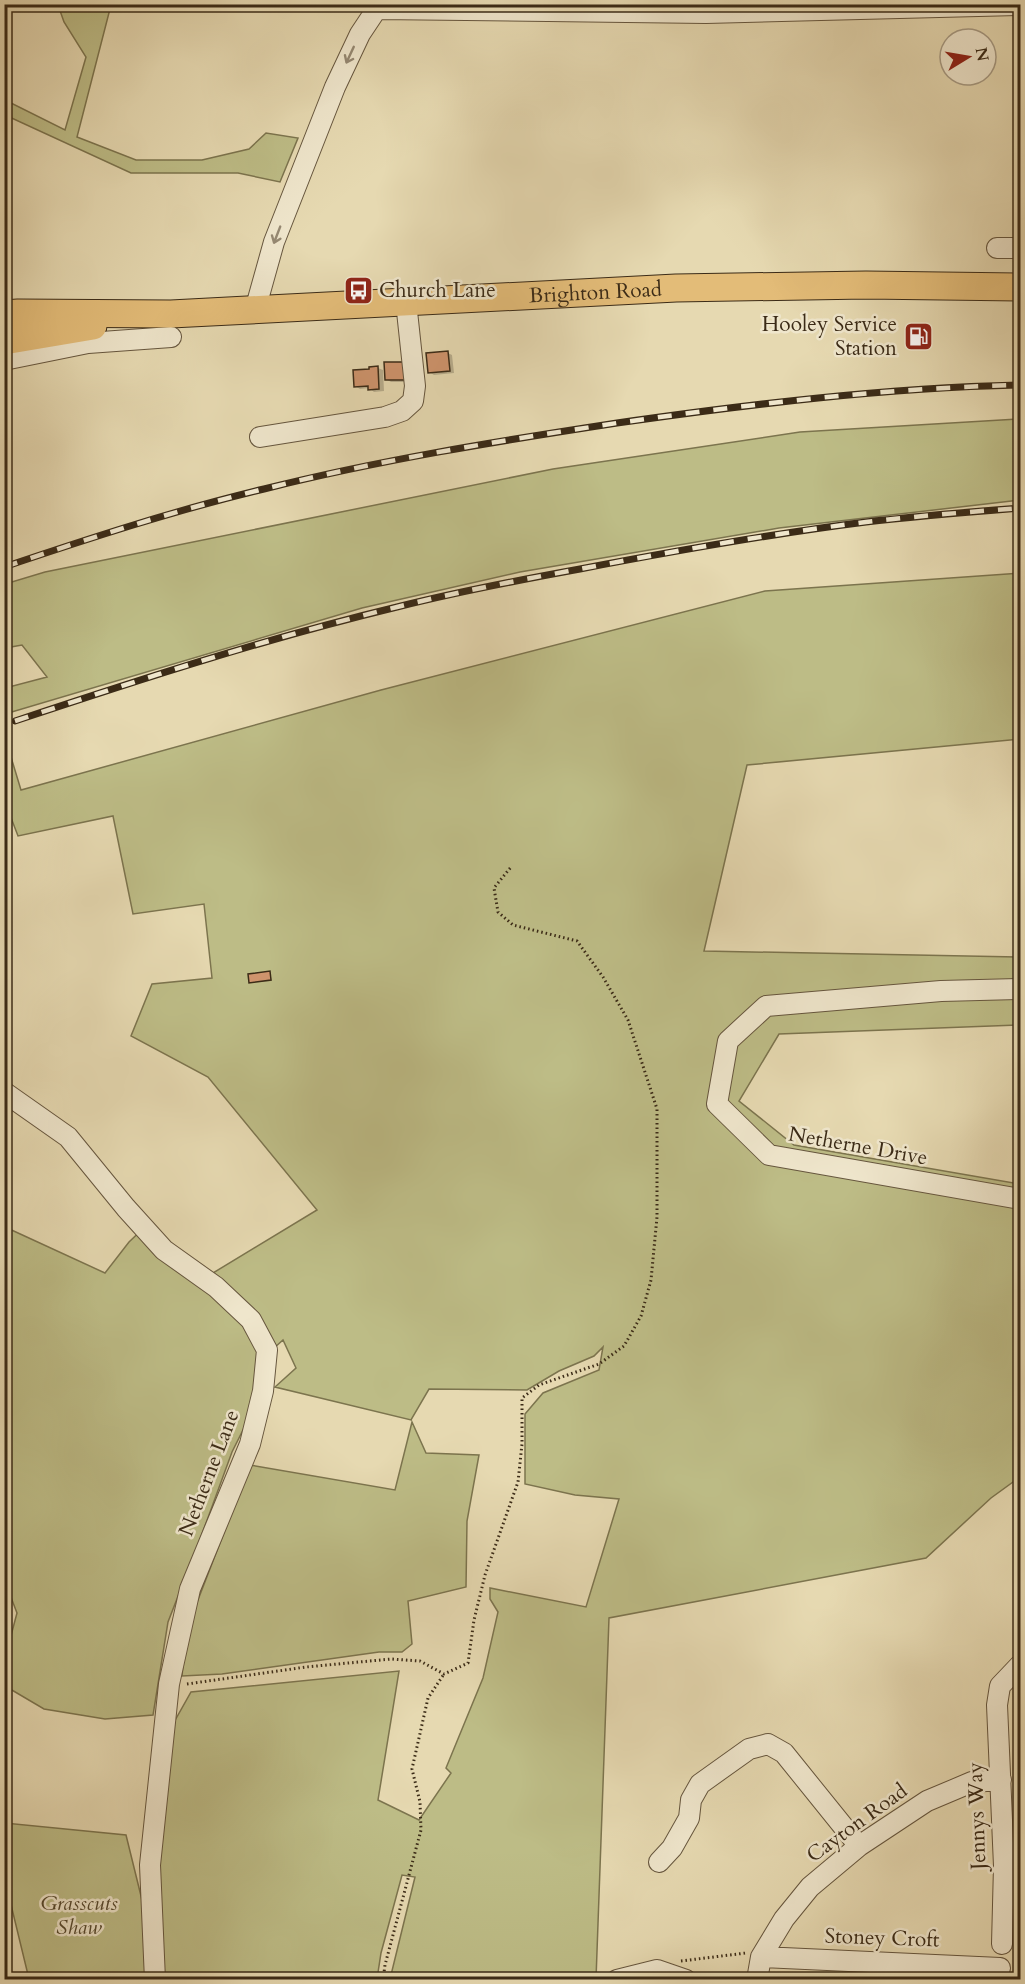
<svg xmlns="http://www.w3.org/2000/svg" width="1025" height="1984" viewBox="0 0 1025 1984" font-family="Cardo,serif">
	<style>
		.green { fill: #bdbc86; stroke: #7c744e; stroke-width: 1.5 }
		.shadow { fill: #0003 }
		.building { fill: #cf946d; stroke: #3b2b17; stroke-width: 1.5 }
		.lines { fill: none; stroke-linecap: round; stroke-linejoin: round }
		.minor-casing { stroke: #66563e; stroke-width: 22 }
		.highway-casing { stroke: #3b2b17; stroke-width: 29 }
		.path { stroke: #3b2b17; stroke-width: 3; stroke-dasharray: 1.5 3; stroke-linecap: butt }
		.minor { stroke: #efe6cc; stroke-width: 20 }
		.highway { stroke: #e3bc78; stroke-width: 27 }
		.rail-casing { stroke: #3b2b17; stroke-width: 7 }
		.rail { stroke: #efe6cc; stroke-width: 4.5; stroke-dasharray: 14; stroke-linecap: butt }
		.oneway { stroke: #958872 }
		.labels { text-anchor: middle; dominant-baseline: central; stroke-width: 5; stroke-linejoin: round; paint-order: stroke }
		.poi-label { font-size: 21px; fill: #3b2b17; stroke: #efe6cc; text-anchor: start }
		.street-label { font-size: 21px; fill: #3b2b17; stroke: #efe6cc }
		.park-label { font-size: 21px; font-style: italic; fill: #55482d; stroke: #efe6cc }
	</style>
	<rect width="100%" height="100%" fill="#e6d9b1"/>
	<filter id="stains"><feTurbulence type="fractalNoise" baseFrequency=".00333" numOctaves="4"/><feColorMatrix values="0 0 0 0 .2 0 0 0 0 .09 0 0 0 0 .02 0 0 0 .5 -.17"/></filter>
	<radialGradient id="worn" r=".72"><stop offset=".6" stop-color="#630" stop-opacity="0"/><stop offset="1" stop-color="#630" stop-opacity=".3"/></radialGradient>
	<path class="green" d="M58 5H111L77 137 136 160H202L249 149 266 133 298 138 280 182 238 173H131L5 115V100L65 130 86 57 64 22Z
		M1020 419V500L779 528 520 572 362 608 5 714V688L47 677 22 645 5 648V584L45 572 553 469 800 432Z
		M1020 573V739L747 765 704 951 1020 957V1025L779 1034 739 1101 794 1145 1020 1184V1477L991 1498 926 1558 609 1618 596 1979H390L415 1877 402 1875 381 1953 377 1979H29L5 1880V1823L126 1835 157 1961V1864L173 1724 191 1692 399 1671 378 1800 419 1820 451 1773 446 1768 483 1678 498 1612 490 1599V1588L586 1607 619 1499 575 1495 525 1484V1414L543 1393 599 1370 603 1347 594 1356 559 1371 527 1390 429 1389 411 1420 275 1387 296 1368 283 1340 264 1357 260 1396 232 1452 198 1545 168 1622 153 1715 105 1719 44 1709 5 1686V1658L17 1613 4 1579 5 1227 105 1273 129 1242 149 1223 208 1276 317 1210 208 1077 131 1036 152 984 212 978 204 904 133 914 113 816 18 836 5 802 4 734 21 790 381 690 765 591Z
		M412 1422 426 1453 479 1455 467 1521 466 1587 408 1601 412 1644 402 1652H379L222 1674 182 1676 186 1631 250 1465 395 1490Z"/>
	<path class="shadow" d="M448 353 452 355 454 373 434 375 429 372Z
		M386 363 413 382H391L386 379Z
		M378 368 383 370 384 391 374 392 369 388 360 389 355 386 371 370Z
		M270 973 272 981 251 982Z"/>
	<path class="building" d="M448 351 450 371 428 373 426 353Z
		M384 362H409V380H385Z
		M378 366 379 389 368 390V386L354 387 353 370 369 369V367Z
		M270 971 271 980 249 983 248 974Z"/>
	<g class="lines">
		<defs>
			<path id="minor" d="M378 9 706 13 1020 5
				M997 248H1020
				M255 310 274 242 335 87 360 34 380 4
				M4 360 88 343 171 337
				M260 437 385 417 402 411 413 401 415 386 406 302
				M1020 989 941 991 766 1006 728 1041 717 1104 769 1155 1020 1199
				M4 1092 68 1137 126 1208 164 1250 216 1287 251 1320 267 1350 263 1391 250 1444 190 1589 169 1684 150 1865 155 1980
				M659 1862 672 1848 689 1818 691 1800 700 1784 749 1749 768 1744 784 1753 859 1846
				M1002 1944 1004 1866 997 1705 1000 1686 1020 1665
				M761 1957 1000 1968
				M617 1980 657 1970 686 1980
				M757 1980 761 1957 784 1919 810 1887 859 1846 927 1801 972 1782 1001 1780"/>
			<g id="highway">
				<path id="s1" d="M4 314 18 313 171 314 676 288 866 285 1020 287"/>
				<path d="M4 341 93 326"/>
			</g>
		</defs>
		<use href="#minor" class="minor-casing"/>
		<use href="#highway" class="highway-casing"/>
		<path class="path" d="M187 1684 306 1667 391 1659 420 1661 444 1674 468 1663 474 1620 485 1575 518 1482 522 1444V1398L539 1385 599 1364 624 1346 641 1316 651 1280 657 1217V1109L628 1020 603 977 577 941 513 925 498 912 494 888 511 867
			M681 1961 746 1953
			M383 1980 385 1965 421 1830 420 1802 412 1769 428 1698 444 1674"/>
		<use href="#minor" class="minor"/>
		<use href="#highway" class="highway"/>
		<defs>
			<path id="rail" d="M4 567C90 538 176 510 264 489 379 460 499 441 617 423 751 404 885 388 1020 385
				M15 721C141 679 268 638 397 607 457 592 519 580 580 569 674 551 770 534 866 522 917 516 969 512 1020 508"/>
		</defs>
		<use href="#rail" class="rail-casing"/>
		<use href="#rail" class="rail"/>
	</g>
	<defs><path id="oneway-shaft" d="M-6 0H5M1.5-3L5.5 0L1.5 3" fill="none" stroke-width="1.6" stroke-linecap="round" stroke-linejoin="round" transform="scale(1.5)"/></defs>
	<g class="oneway">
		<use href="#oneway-shaft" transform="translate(350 55) rotate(115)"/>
		<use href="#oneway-shaft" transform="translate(277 235) rotate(111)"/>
	</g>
	<defs>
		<symbol id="bus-square" viewBox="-11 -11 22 22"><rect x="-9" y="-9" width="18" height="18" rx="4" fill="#8f2418" stroke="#efe6cc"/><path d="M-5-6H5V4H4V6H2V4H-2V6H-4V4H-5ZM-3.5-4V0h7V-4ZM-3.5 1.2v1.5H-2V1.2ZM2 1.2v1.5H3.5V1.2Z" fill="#fff"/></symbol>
		<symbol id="fuel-square" viewBox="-11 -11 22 22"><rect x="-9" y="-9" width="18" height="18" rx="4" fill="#8f2418" stroke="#efe6cc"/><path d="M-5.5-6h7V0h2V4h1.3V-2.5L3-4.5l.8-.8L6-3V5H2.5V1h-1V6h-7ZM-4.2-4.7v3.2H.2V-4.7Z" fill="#fff"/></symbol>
	</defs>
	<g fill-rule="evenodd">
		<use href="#bus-square" x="342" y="274" width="33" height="33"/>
		<use href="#fuel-square" x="902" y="320" width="33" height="33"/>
	</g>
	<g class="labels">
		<g class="poi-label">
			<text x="379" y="290">Church Lane</text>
			<text x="897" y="324" text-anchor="end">Hooley Service<tspan x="897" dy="24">Station</tspan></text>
		</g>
		<g class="street-label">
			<text stroke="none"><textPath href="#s1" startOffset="592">Brighton Road</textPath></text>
			<text transform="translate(858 1146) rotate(10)">Netherne Drive</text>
			<text transform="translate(209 1473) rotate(-69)">Netherne Lane</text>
			<text transform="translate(977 1816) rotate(-92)">Jennys Way</text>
			<text transform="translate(857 1823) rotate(-36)">Cayton Road</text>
			<text transform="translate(882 1938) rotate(2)">Stoney Croft</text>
		</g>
		<g class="park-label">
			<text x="79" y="1903">Grasscuts<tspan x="79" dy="24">Shaw</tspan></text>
		</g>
	</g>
	<rect width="1025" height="1984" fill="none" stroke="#e6d9b1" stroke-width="24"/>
	<rect x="6" y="6" width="1013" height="1972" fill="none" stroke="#3b2b17" stroke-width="3"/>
	<rect x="12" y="12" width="1001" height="1960" fill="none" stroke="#3b2b17" stroke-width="1.5"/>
	<g transform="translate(968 57) rotate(79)"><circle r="28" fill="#efe6cc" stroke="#a79b84" stroke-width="1.5"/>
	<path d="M0-4.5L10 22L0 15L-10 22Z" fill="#8f2418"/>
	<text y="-9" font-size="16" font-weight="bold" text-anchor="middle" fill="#3b2b17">N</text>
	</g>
	<rect width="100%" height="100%" filter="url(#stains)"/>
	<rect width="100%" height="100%" fill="url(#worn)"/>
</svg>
